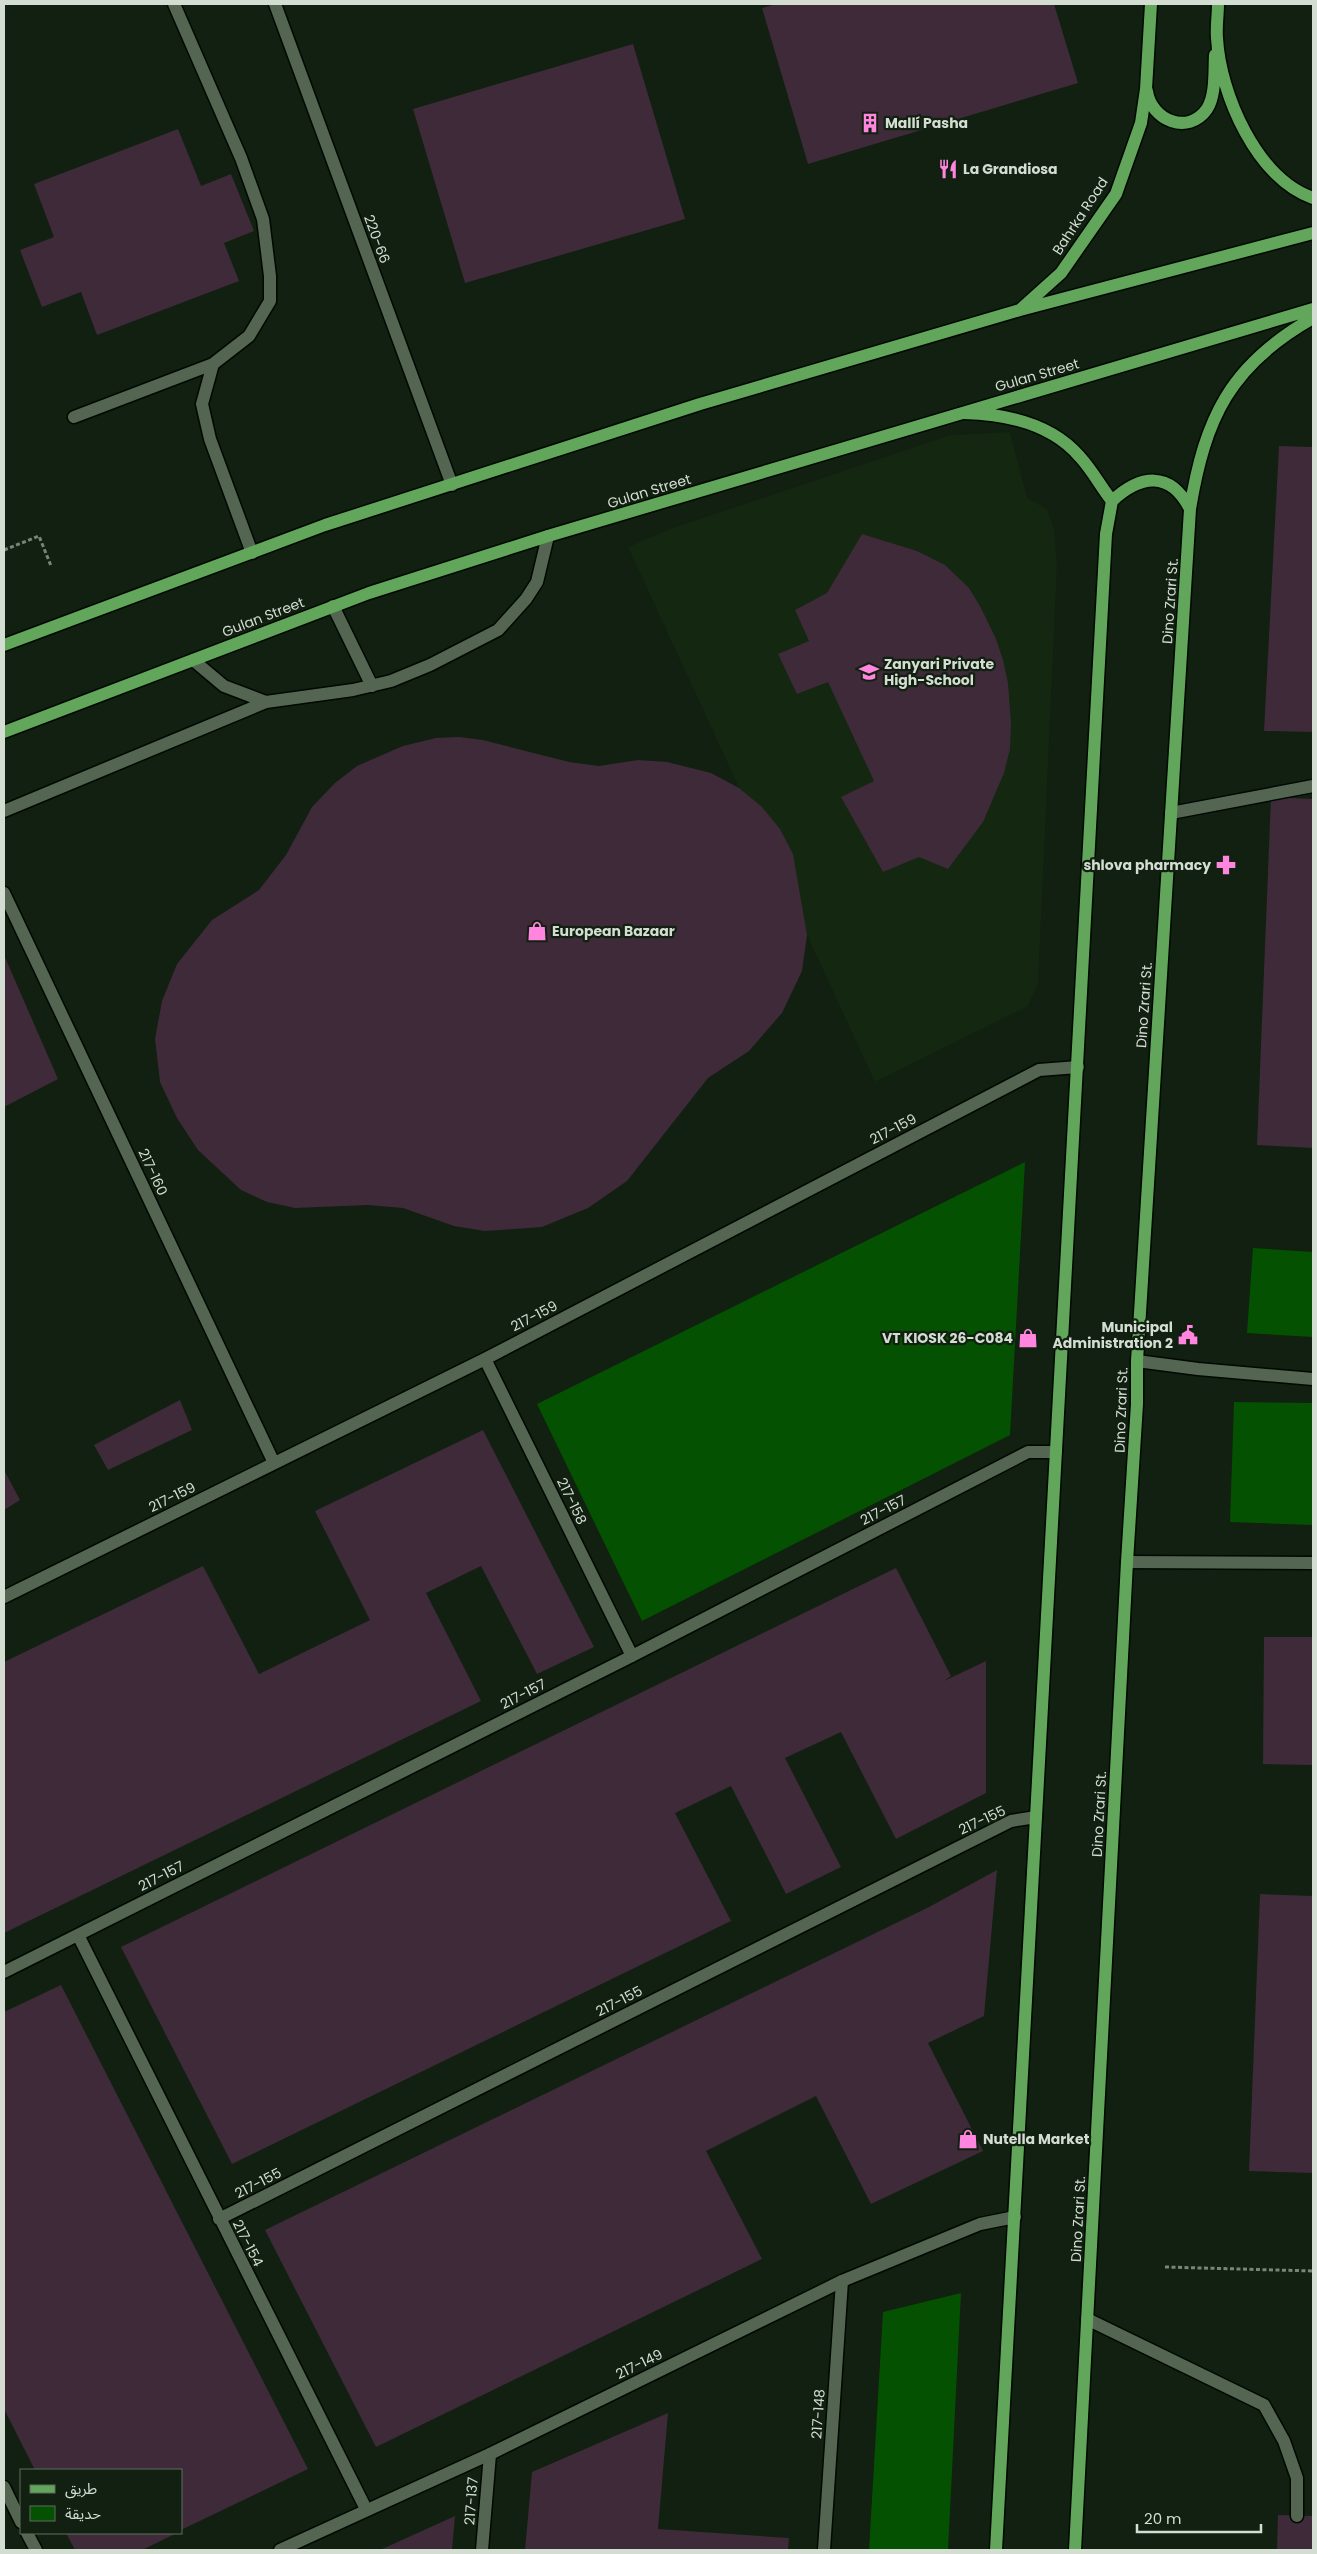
<svg xmlns="http://www.w3.org/2000/svg" width="1317" height="2554" viewBox="0 0 1317 2554" font-family="Poppins,'Noto Sans Arabic',sans-serif">
	<style>
		.built { fill: #132711 }
		.green { fill: #045101 }
		.building { fill: #3e2a38 }
		.lines { fill: none; stroke-linecap: round; stroke-linejoin: round }
		.lane-casing { stroke: #010901; stroke-width: 15 }
		.street-casing { stroke: #010901; stroke-width: 15 }
		.secondary-casing { stroke: #010901; stroke-width: 15 }
		.primary-casing { stroke: #010901; stroke-width: 15 }
		.path { stroke: #798578; stroke-width: 3; stroke-dasharray: 4 2.5; stroke-linecap: butt }
		.lane { stroke: #546551; stroke-width: 12 }
		.street { stroke: #546551; stroke-width: 12 }
		.secondary { stroke: #546551; stroke-width: 12 }
		.primary { stroke: #62a65c; stroke-width: 12 }
		.labels { text-anchor: middle; dominant-baseline: central; stroke-width: 4.5; stroke-linejoin: round; paint-order: stroke }
		.poi-label { font-size: 14px; font-weight: bold; fill: #d3ddd2; stroke: #112010; text-anchor: start }
		.street-label { font-size: 14px; fill: #d3ddd2; stroke: #112010 }
	</style>
	<rect width="100%" height="100%" fill="#112010"/>
	<path class="built" d="M1010 432 1027 498 1047 509 1054 529 1057 564 1038 984 1028 1006 875 1082 628 547 670 529 951 435Z"/>
	<path class="green" d="M1025 1162 1010 1435 642 1621 537 1404Z
		M1253 1248 1313 1252V1337L1247 1333Z
		M1234 1402 1313 1403V1525L1230 1522Z
		M961 2293 948 2550H869L883 2312Z"/>
	<path class="building" d="M777 4H1054L1078 83 808 164 762 8Z
		M633 44 685 219 465 283 413 109Z
		M178 129 201 186 231 174 254 231 224 243 239 281 97 335 81 292 42 307 20 250 54 237 34 184Z
		M1279 446 1313 447V732L1264 731Z
		M862 534 917 551 945 565 969 588 981 608 996 639 1003 660 1008 683 1011 723 1010 749 1004 773 983 822 948 869 919 857 883 872 841 797 874 781 828 682 797 694 778 654 809 641 795 610 827 593Z
		M459 737 483 740 569 762 599 766 638 760 667 762 711 773 739 788 762 807 780 829 793 854 807 935 802 971 782 1013 749 1051 708 1078 627 1181 588 1208 542 1227 485 1231 454 1226 403 1208 368 1205 295 1208 267 1202 241 1190 198 1150 177 1118 160 1082 155 1039 162 1001 177 964 212 920 259 890 286 855 312 807 335 783 357 766 403 746 436 738Z
		M1271 797 1313 799V1148L1257 1145Z
		M4 955 58 1079 4 1107Z
		M180 1400 192 1430 108 1470 94 1445Z
		M483 1430 594 1647 537 1674 481 1566 426 1593 481 1701 4 1933V1662L203 1566 259 1674 370 1620 315 1511Z
		M4 1470 20 1500 4 1510Z
		M896 1568 951 1676 944 1681 986 1661V1793L896 1839 841 1732 785 1758 841 1867 786 1894 731 1786 675 1813 731 1921 232 2164 121 1947Z
		M1264 1637H1313V1765L1263 1764Z
		M997 1870 984 2016 928 2043 983 2151 871 2204 816 2096 706 2151 762 2259 376 2447 265 2230 929 1907Z
		M1260 1894 1313 1896V2173L1249 2171Z
		M61 1985 308 2469 181 2530V2470H35L4 2409V2012Z
		M668 2413 658 2529 789 2538 788 2550H525L532 2472Z
		M1278 2515 1313 2516V2550H1277Z
		M455 2516 452 2550H380Z
		M66 2533H177L142 2550H75Z"/>
	<g class="lines">
		<defs>
			<path id="lane" d="M174 4 241 158 263 219 270 276V301L249 336 213 364 202 404 210 439 252 553
				M74 417 213 364
				M333 606 372 686
				M193 660 224 686 266 702 353 690 391 681 430 665 498 630 526 599 537 582 548 536
				M4 811 266 702
				M1171 813 1313 786
				M1137 1361 1198 1369 1313 1379
				M1127 1562 1313 1563
				M1087 2319 1264 2405 1284 2441 1297 2478V2516"/>
			<path id="street" d="M275 4 452 485
				M4 893 274 1463
				M485 1359 632 1656
				M4 1597 485 1359 1039 1070 1078 1067
				M78 1935 366 2509
				M4 1972 632 1656 1028 1452H1056
				M219 2219 1011 1821 1036 1817
				M4 2487 21 2522
				M27 2533 36 2550
				M482 2550 490 2454
				M824 2550 842 2281"/>
			<path id="secondary" d="M280 2550 490 2454 842 2281 980 2224 1015 2217"/>
			<path id="primary" d="M1218 4C1218 15 1216 27 1217 38 1220 94 1257 179 1313 198
				M1147 91C1151 120 1188 136 1207 109 1216 95 1214 71 1215 55
				M1021 309 1061 273 1116 194 1141 123 1146 89 1151 4
				M964 413C1005 414 1051 423 1080 457 1092 470 1101 487 1112 501L1106 534 996 2550
				M1112 501C1140 475 1170 470 1190 509
				M4 645 325 525 700 404 1020 310 1313 233
				M4 732 369 593 548 536 1313 309
				M1075 2550 1127 1562 1137 1404V1361L1190 509C1205 418 1230 365 1313 318"/>
		</defs>
		<use href="#lane" class="lane-casing"/>
		<use href="#street" class="street-casing"/>
		<use href="#secondary" class="secondary-casing"/>
		<use href="#primary" class="primary-casing"/>
		<path class="path" d="M4 550 39 536 51 566
			M1165 2267 1313 2271"/>
		<use href="#lane" class="lane"/>
		<use href="#street" class="street"/>
		<use href="#secondary" class="secondary"/>
		<use href="#primary" class="primary"/>
	</g>
	<defs>
		<symbol id="building-bare" viewBox="-9 -9 18 18"><path d="M-4-6H4V6H1V3H-1V6H-4ZM-2.5-4.3h1.7v1.8h-1.7ZM.8-4.3h1.7v1.8H.8ZM-2.5-1h1.7V.8h-1.7ZM.8-1h1.7V.8H.8Z" fill="#ff85df" stroke="#112010" stroke-width="2.5" paint-order="stroke"/></symbol>
		<symbol id="restaurant-bare" viewBox="-9 -9 18 18"><path d="M-5-6h1v4h1v-4h1v4h1v-4h1v5L-1.5 .5V6h-2V.5L-5-1ZM5-6V6H3V1.5H1.5Q1.5-4 5-6Z" fill="#ff85df" stroke="#112010" stroke-width="2.5" paint-order="stroke"/></symbol>
		<symbol id="school-bare" viewBox="-9 -9 18 18"><path d="M0-5L7-2L0 1L-7-2ZM-4 1L0 2.5L4 1V4Q0 6-4 4Z" fill="#ff85df" stroke="#112010" stroke-width="2.5" paint-order="stroke"/></symbol>
		<symbol id="pharmacy-bare" viewBox="-9 -9 18 18"><path d="M-2-6h4v4h4v4h-4v4h-4v-4h-4v-4h4Z" fill="#ff85df" stroke="#112010" stroke-width="2.5" paint-order="stroke"/></symbol>
		<symbol id="shop-bare" viewBox="-9 -9 18 18"><path d="M-5-2.5h2.3a2.7 3.5 0 0 1 5.4 0H5L5.5 6h-11ZM-1.5-2.5h3a1.5 2.3 0 0 0-3 0Z" fill="#ff85df" stroke="#112010" stroke-width="2.5" paint-order="stroke"/></symbol>
		<symbol id="civic-bare" viewBox="-9 -9 18 18"><path d="M-.6-6.5H3V-4.5H.6V-3L4-1V1h2V6H-6V1h2V-1L-.6-3ZM-1.2 2.5V6h2.4V2.5Z" fill="#ff85df" stroke="#112010" stroke-width="2.5" paint-order="stroke"/></symbol>
	</defs>
	<g fill-rule="evenodd">
		<use href="#building-bare" x="856" y="109" width="28" height="28"/>
		<use href="#restaurant-bare" x="934" y="155" width="28" height="28"/>
		<use href="#school-bare" x="855" y="658" width="28" height="28"/>
		<use href="#pharmacy-bare" x="1212" y="851" width="28" height="28"/>
		<use href="#shop-bare" x="523" y="917" width="28" height="28"/>
		<use href="#civic-bare" x="1174" y="1321" width="28" height="28"/>
		<use href="#shop-bare" x="1014" y="1324" width="28" height="28"/>
		<use href="#shop-bare" x="954" y="2125" width="28" height="28"/>
	</g>
	<g class="labels">
		<g class="poi-label">
			<text x="885" y="123">Mallí Pasha</text>
			<text x="963" y="169">La Grandiosa</text>
			<text x="884" y="664">Zanyari Private<tspan x="884" dy="16">High-School</tspan></text>
			<text x="1211" y="865" text-anchor="end">shlova pharmacy</text>
			<text x="552" y="931">European Bazaar</text>
			<text x="1173" y="1327" text-anchor="end">Municipal<tspan x="1173" dy="16">Administration 2</tspan></text>
			<text x="1013" y="1338" text-anchor="end">VT KIOSK 26-C084</text>
			<text x="983" y="2139">Nutella Market</text>
		</g>
		<g class="street-label">
			<text transform="translate(1080 216) rotate(-57)">Bahrka Road</text>
			<text transform="translate(377 239) rotate(70)">220-66</text>
			<text transform="translate(1037 375) rotate(-16)">Gulan Street</text>
			<text transform="translate(649 491) rotate(-17)">Gulan Street</text>
			<text transform="translate(1170 601) rotate(-86)">Dino Zrari St.</text>
			<text transform="translate(263 617) rotate(-21)">Gulan Street</text>
			<text transform="translate(1144 1005) rotate(-86)">Dino Zrari St.</text>
			<text transform="translate(893 1129) rotate(-27)">217-159</text>
			<text transform="translate(153 1172) rotate(65)">217-160</text>
			<text transform="translate(534 1316) rotate(-27)">217-159</text>
			<text transform="translate(1121 1410) rotate(-88)">Dino Zrari St.</text>
			<text transform="translate(172 1497) rotate(-26)">217-159</text>
			<text transform="translate(572 1501) rotate(64)">217-158</text>
			<text transform="translate(883 1510) rotate(-27)">217-157</text>
			<text transform="translate(523 1694) rotate(-27)">217-157</text>
			<text transform="translate(1099 1814) rotate(-87)">Dino Zrari St.</text>
			<text transform="translate(982 1820) rotate(-25)">217-155</text>
			<text transform="translate(161 1876) rotate(-27)">217-157</text>
			<text transform="translate(619 2001) rotate(-27)">217-155</text>
			<text transform="translate(258 2183) rotate(-27)">217-155</text>
			<text transform="translate(1078 2219) rotate(-87)">Dino Zrari St.</text>
			<text transform="translate(248 2243) rotate(63)">217-154</text>
			<text transform="translate(639 2364) rotate(-26)">217-149</text>
			<text transform="translate(818 2414) rotate(-86)">217-148</text>
			<text transform="translate(471 2501) rotate(-86)">217-137</text>
		</g>
	</g>
	<rect width="1317" height="2554" fill="none" stroke="#d3ddd2" stroke-width="10"/>
	<rect x="20" y="2469" width="162" height="65" fill="#112010" stroke="#5f6c5e"/>
	<rect x="30" y="2485" width="25" height="8" fill="#62a65c" stroke="#5f6c5e"/>
	<text x="65" y="2494" font-size="15" fill="#d3ddd2">طريق</text>
	<rect x="30" y="2506" width="25" height="15" fill="#045101" stroke="#5f6c5e"/>
	<text x="65" y="2519" font-size="15" fill="#d3ddd2">حديقة</text>
	<path d="M1137 2524v8h124v-8" fill="none" stroke="#d3ddd2" stroke-width="2.5"/>
	<text x="1144" y="2524" font-size="15" fill="#d3ddd2" stroke="#112010" stroke-width="4" paint-order="stroke">20 m</text>
</svg>
